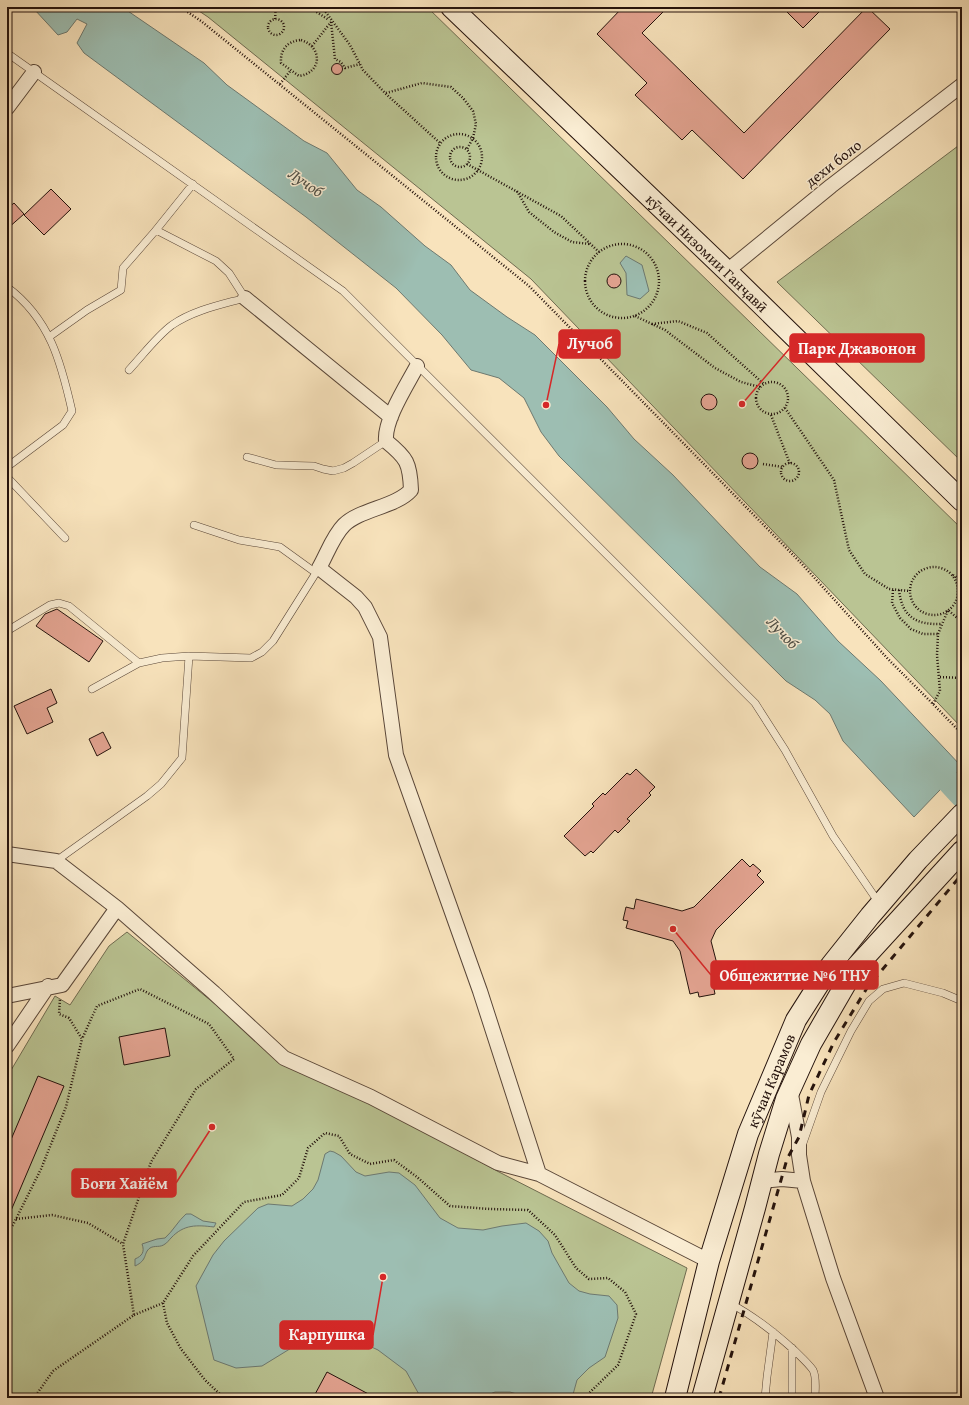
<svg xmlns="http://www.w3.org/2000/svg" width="969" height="1405" viewBox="0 0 969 1405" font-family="'Gentium Book Plus',serif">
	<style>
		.green { fill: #bac493; stroke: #6f6b50 }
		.water { fill: #9dbeb2; stroke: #6d7970 }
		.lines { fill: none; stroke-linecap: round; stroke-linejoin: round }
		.river { stroke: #9dbeb2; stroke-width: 24 }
		.building { fill: #e4a492; stroke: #24120c }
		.lane-casing { stroke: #594638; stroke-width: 8 }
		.street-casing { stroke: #594638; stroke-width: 16 }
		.secondary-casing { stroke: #24120c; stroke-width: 22 }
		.path { stroke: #24120c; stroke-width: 2.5; stroke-dasharray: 1 2; stroke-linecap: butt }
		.lane { stroke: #faedd3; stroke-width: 7 }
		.street { stroke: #faedd3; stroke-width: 14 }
		.secondary { stroke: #faedd3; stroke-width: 20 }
		.rail { stroke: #24120c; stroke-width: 3; stroke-dasharray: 7 7; stroke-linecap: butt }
		.labels { text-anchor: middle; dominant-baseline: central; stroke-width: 3; stroke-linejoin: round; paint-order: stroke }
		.street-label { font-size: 15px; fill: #24120c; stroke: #faedd3 }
		.water-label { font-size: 16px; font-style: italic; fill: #4e4e46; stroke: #faedd3 }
		.leader { fill: none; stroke: #d62828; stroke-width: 1.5 }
		.callout-dot { fill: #d62828; stroke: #faedd3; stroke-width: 1.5 }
		.callout { fill: #d62828; stroke: #d62828; stroke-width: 1.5 }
		.callout-label { font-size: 16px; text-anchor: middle; font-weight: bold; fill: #fff }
	</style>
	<rect width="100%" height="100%" fill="#f8e3bc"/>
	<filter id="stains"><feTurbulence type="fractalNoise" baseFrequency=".005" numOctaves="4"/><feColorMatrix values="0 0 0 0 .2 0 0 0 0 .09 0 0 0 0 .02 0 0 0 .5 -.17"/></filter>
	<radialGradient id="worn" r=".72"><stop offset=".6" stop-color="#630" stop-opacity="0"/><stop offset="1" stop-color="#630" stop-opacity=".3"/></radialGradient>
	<path class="green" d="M193 7H427L962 529V728L531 279 208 17Z
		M962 143V462L777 282Z
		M127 932 232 1018 276 1059 300 1073 335 1082 499 1172 687 1268 651 1398H7V1077L55 996 70 1005 109 946Z"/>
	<path class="water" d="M29 7H122L204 63 227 85 304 141 327 153 357 190 381 207 425 246 451 265 470 290 507 317 535 335 607 407 634 439 673 475 760 567 797 594 838 641 881 681 962 767 914 817 843 741 830 714 815 700 786 681 559 456 541 432 524 398 499 378 471 370 442 335 396 288 306 217 84 53 77 43 87 24 77 19 67 32 58 35 34 9Z
		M626 256 642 265 649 291 640 299 627 295 626 273 620 263Z
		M330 1151 334 1152 341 1156 356 1172 365 1176 389 1172 399 1173 415 1185 440 1218 458 1228 483 1230 502 1226 526 1223 539 1231 548 1241 552 1253 569 1283 579 1291 590 1294 609 1296 617 1305 618 1318 605 1357 589 1368 577 1380 572 1398H526L523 1396 510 1392H495L481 1398H421L406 1371 378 1350 361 1342 326 1334 306 1339 262 1366 236 1368 214 1360 196 1286 213 1255 224 1241 258 1208 268 1204 292 1206 303 1199 313 1189 318 1180 325 1154Z
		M186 1214H191L203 1221 216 1223 214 1227C197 1225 184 1224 171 1238 169 1240 167 1243 165 1244 160 1248 155 1245 150 1248 143 1253 148 1260 135 1266V1259C142 1256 145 1252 142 1244L157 1239 165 1238C173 1231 178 1221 186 1214Z"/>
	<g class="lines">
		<path class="river" d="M924 758 940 772 962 796"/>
	</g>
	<path class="building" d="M623 7H668L642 33 744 133 867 7 890 29 743 179 692 130 682 140 635 95 647 83 597 34Z
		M782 7H824L803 28Z
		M331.5 69a5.5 5.5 0 1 1 11 0a5.5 5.5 0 1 1-11 0Z
		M51 189 71 209 44 235 24 215Z
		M14 203 24 214 7 229V209Z
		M607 281a7 7 0 1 1 14 0a7 7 0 1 1-14 0Z
		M701 402a8 8 0 1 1 16 0a8 8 0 1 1-16 0Z
		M742 461a8 8 0 1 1 16 0a8 8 0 1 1-16 0Z
		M57 609 103 641 89 662 36 626 45 614Z
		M51 689 57 703 47 708 53 722 27 734 14 706Z
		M103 732 111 748 97 756 89 739Z
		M636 769 655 787 649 793 651 795 627 819 630 821 618 833 615 830 593 853 591 851 585 856 564 836 594 806 592 804 603 793 605 795 627 773 630 775Z
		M742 859 750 867 753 864 761 871 757 875 764 882 716 930 711 941 723 987 714 989 715 994 699 997 698 992 690 994 680 951 673 941 626 928 628 921 623 920 626 907 634 909 636 899 682 911 694 907Z
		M165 1028 170 1056 124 1065 119 1037Z
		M38 1076 64 1086 7 1220V1149Z
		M327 1372 376 1398H313Z"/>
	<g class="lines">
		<defs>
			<path id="lane" d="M7 53 343 291 755 703 785 750 833 836 879 903
				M7 287C50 319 61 362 72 411L63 425 7 467
				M49 337 87 310 121 290 123 268 156 230
				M129 370C142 356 157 336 172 325 194 310 220 305 245 298L229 273 216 261 156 230 193 184
				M247 457 276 465 314 466 323 469 333 471 344 468 353 463 386 441
				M7 477 65 538
				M194 525 239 540 280 547 316 573
				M7 631 50 605 59 603 69 606 139 663
				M92 689 139 663 162 658 189 656 251 658 262 652 273 641 319 568
				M56 861 147 796 161 784 182 758 189 656
				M803 1143 821 1092 851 1031 869 1001 883 989 904 983 943 993 962 1001
				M731 1304C754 1316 774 1332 794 1350 800 1356 808 1363 813 1370 817 1378 815 1390 815 1398
				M792 1397V1348
				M765 1398 767 1377 773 1332"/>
			<path id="street" d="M7 108 34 72
				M727 271 831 186 962 85
				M245 298 391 417
				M417 366C407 385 384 420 386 441 407 458 410 463 411 490 396 507 360 509 344 525 333 536 327 554 319 568L356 597 365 607 380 637 396 755 480 991 539 1174
				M7 854 56 861 117 908 214 993 284 1058 371 1097 498 1163 539 1174 709 1261
				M7 996 62 985 117 908
				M7 1046 48 986
				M790 1089 799 1137V1155L803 1181 833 1278 877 1398
				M761 1181 782 1179 803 1181"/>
			<g id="secondary">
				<path id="s1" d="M451 7 727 271 962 501"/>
				<path id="s2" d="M675 1398 709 1261 748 1134 796 1020 831 965 870 916 918 860 962 814"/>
				<path d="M702 1398 755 1208 769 1154 786 1099 811 1044 855 968 962 851"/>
			</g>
		</defs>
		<use href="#lane" class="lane-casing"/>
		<use href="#street" class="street-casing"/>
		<use href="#secondary" class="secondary-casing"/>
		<path class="path" d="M180 7 201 21 529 286 801 563 888 659 933 704 962 734
			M309 7 329 20
			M322 7 350 45 363 70 385 93 441 144
			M268 27a8 8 0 1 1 16 0a8 8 0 1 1-16 0Z
			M275 19 276 7
			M331 22 335 59 341 62 345 68 360 64
			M301 40C323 47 322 73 299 76L281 63C280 49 288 41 301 40Z
			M312 46 331 22
			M280 84 291 70
			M386 93 422 83 451 87 463 98 473 111 476 124 473 138 467 149
			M436 157a23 23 0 1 1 46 0a23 23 0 1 1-46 0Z
			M450 157a10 10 0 1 1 20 0a10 10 0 1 1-20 0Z
			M467 164 561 216 599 252
			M517 191 529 212 554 232 572 242 590 244
			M585 281a37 37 0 1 1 74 0a37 37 0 1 1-74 0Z
			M635 316 665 330 715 368 741 382 760 387
			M652 324 678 321 707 333 764 384
			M756 398a16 16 0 1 1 32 0a16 16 0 1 1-32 0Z
			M785 408 834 480 849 550 865 574 889 589 910 591
			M771 415 790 464
			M781 472a9 9 0 1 1 18 0a9 9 0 1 1-18 0Z
			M763 464 783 467
			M910 591a24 24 0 1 1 48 0a24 24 0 1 1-48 0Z
			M953 575 962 581
			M893 590 892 603 900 618 911 629 923 634H938
			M899 590C902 617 916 625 942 624
			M940 677 962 678
			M933 704 940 691 937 655 938 634 948 610 962 622
			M16 1219 52 1215 88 1223 123 1244
			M7 1233 13 1225 41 1169 66 1107 82 1039 69 1018 59 1014 60 998
			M163 1303 167 1323 181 1349 205 1380 224 1398
			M134 1315 163 1303 193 1256 244 1202 282 1195 299 1178 308 1148 325 1133 339 1136 350 1154 370 1164 394 1160 417 1177 450 1206 490 1209 528 1210 555 1235 576 1268 589 1279 608 1278 625 1292 636 1314 618 1365 584 1398
			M34 1398 53 1371 134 1315 123 1244 151 1162 196 1089 234 1059 209 1024 140 989 97 1006 82 1039"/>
		<use href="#lane" class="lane"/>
		<use href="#street" class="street"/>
		<use href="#secondary" class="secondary"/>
		<path class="rail" d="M719 1398 787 1159 799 1137 809 1095 834 1042 867 988 962 874"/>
	</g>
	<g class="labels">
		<g class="street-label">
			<text transform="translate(833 163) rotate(-38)">дехи боло</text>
			<text stroke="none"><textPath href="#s1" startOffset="355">кӯчаи Низомии Ганҷавӣ</textPath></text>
			<text stroke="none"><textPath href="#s2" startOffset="332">кӯчаи Карамов</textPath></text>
		</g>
		<g class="water-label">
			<text transform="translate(306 182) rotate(34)">Лучоб</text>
			<text transform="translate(783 632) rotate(46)">Лучоб</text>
		</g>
	</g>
	<path class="leader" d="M546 405L559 344M742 404L790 348M673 929L711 975M212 1127L176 1183M383 1277L373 1335"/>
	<g class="callout-dot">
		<circle cx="546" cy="405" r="4"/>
		<circle cx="742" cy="404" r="4"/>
		<circle cx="673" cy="929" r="4"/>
		<circle cx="212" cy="1127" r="4"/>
		<circle cx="383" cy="1277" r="4"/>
	</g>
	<g class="callout">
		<rect x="559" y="330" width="61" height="28" rx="4"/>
		<rect x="790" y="334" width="134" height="28" rx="4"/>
		<rect x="711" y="961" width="167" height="28" rx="4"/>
		<rect x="72" y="1169" width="104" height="28" rx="4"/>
		<rect x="280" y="1321" width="93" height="28" rx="4"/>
	</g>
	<g class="callout-label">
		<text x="590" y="349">Лучоб</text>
		<text x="857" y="354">Парк Джавонон</text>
		<text x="795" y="981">Общежитие №6 ТНУ</text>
		<text x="124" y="1189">Боғи Хайём</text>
		<text x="327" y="1340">Карпушка</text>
	</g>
	<rect width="969" height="1405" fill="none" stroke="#f8e3bc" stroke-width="24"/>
	<rect x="8" y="8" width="953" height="1389" fill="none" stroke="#24120c" stroke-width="2"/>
	<rect x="12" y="12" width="945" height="1381" fill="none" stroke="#24120c"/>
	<rect width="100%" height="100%" filter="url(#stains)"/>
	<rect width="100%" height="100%" fill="url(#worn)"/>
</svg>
